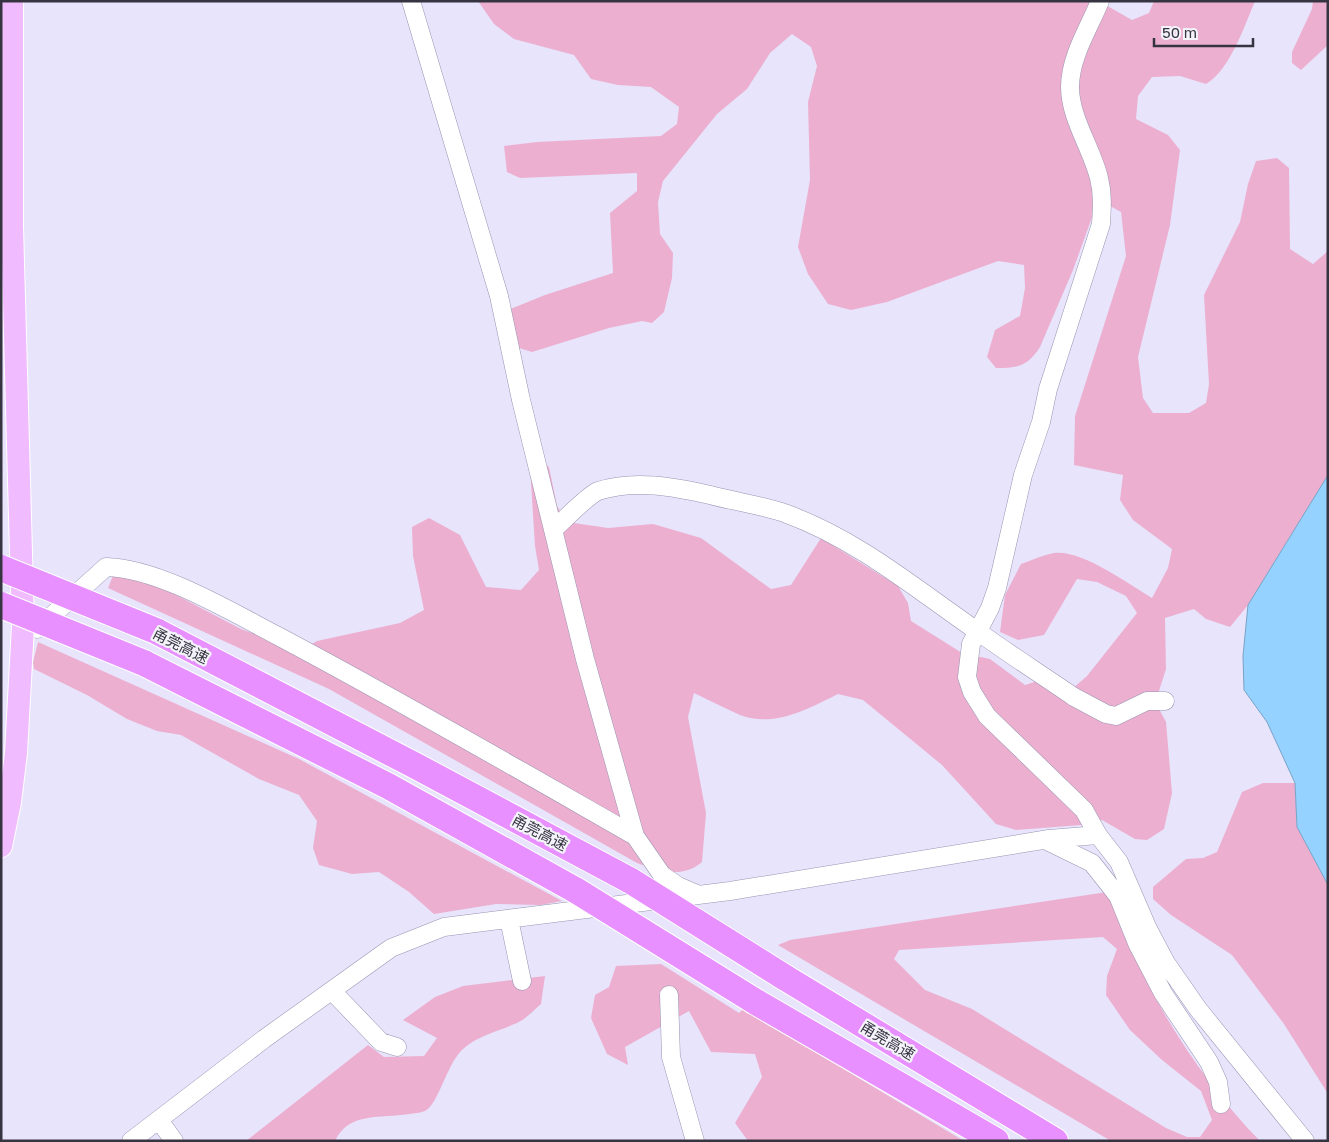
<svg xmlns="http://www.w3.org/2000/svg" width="1329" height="1142" viewBox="0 0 1329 1142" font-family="'Golos Text','Noto Sans SC',sans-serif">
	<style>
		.green { fill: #edafd0; fill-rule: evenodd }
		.water { fill: #95d2ff; stroke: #78a3c6 }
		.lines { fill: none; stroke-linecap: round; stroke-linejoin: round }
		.minor-casing { stroke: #9994b1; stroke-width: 19 }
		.major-casing { stroke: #fff; stroke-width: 24 }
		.highway-casing { stroke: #fff; stroke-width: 28 }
		.minor { stroke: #fff; stroke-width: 18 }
		.major { stroke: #f1bcff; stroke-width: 22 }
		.highway { stroke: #e890ff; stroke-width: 26 }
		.highway-bridge-casing { stroke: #fff; stroke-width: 28; stroke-linecap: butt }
		.highway-bridge { stroke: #e890ff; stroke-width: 26 }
		.labels { text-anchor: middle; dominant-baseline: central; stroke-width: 4.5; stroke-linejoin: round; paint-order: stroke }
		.street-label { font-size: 15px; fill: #363440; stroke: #f4f3fa }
	</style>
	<rect width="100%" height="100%" fill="#e7e4fc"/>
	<path class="green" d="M478 1H1104V4L1132 20 1149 13 1154 1H1255C1244 27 1230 70 1206 84L1180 76 1152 77 1138 96 1136 119 1168 135 1180 150 1170 225 1138 357 1143 398 1153 413H1189L1206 403 1209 384 1204 295 1240 222 1248 184 1256 161 1277 158 1289 168 1290 249 1313 264 1328 251V475L1248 605 1230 627 1206 619 1194 609 1165 618 1166 669 1158 694V707L1166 722 1172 793 1164 829 1147 840 1135 839 1102 820 1081 825 1016 830 996 824 942 765 863 700 838 694C808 709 774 728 740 715 724 708 709 700 694 693L688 717 706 813 702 862C682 879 660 871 637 863L329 689 108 588 114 573 161 587 241 629 300 651 317 641 400 623 424 610 413 556 412 527 429 518 460 535 486 587 521 590 539 570 535 546 529 451 549 467 557 506 567 522 608 528 653 524 701 538 771 589 791 585 821 538 898 586 908 603 911 621 962 653 990 659 1025 685 1037 681 1072 689 1087 676 1137 613 1126 596 1097 582 1077 579 1044 635 1018 640 1000 632 1005 595 1021 564C1032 560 1043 555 1054 553 1081 549 1129 584 1152 598L1168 568 1172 549 1133 520 1120 500 1123 475 1074 465 1075 416 1126 256 1121 212 1110 206 1095 209 1073 270 1040 347C1028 366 1018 368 996 368L987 357 995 330 1020 316 1025 288 1024 265 998 261 887 302 851 310 828 304 808 274 798 247 810 180 808 102 817 66 811 47 792 34 770 53 747 89 717 114 663 181 658 202 660 234 673 253 672 278 664 312 652 323 642 321 609 328 532 352 516 347 508 310 545 295 613 273 610 213 637 191V173L520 178 507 172 504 146 537 142 661 136 677 124 679 107 651 87 618 85 591 79 574 55 514 39 494 24Z
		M1313 1H1328V45L1301 70 1292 63V52L1312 9Z
		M38 642 299 759 562 901 541 905 496 904 434 914 409 892 379 872 352 874 319 865 313 848 317 821 299 795 259 779 181 735 157 731 127 719 87 695 34 669 33 662Z
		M1263 783H1295L1297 827 1328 885V1094L1284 1024 1232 955 1171 915 1153 899V887L1186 859 1203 858 1217 852 1242 792Z
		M1107 892C1121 923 1133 956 1149 986 1178 1041 1216 1096 1260 1141H1111L778 945 790 940ZM1103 937 1117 949 1107 976 1106 995 1130 1030 1162 1060 1201 1091 1212 1120 1200 1137H1187L1166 1128 972 1009 925 990 894 959 899 950Z
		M661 964 739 1013 743 1009 964 1141H748L735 1123 762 1077 755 1054 711 1052 689 1011 625 1047 628 1065 607 1054 591 1018 595 995 609 987 616 966Z
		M545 976 541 1004C534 1010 526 1019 517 1023 499 1031 476 1036 462 1050 447 1064 438 1105 425 1111 420 1113 414 1113 409 1114 381 1119 349 1111 335 1141H246L368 1045 384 1057 424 1056 437 1038 403 1020 435 997 463 986Z"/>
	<path class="water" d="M1328 475V885L1297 827 1295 783 1267 722 1244 690 1243 656 1248 605Z"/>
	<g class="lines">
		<defs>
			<path id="minor" d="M411 1 499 296 521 400 585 659 635 836 662 875 678 886 699 895
				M1100 1C1089 28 1070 57 1070 87 1070 118 1092 149 1099 178 1103 194 1102 208 1101 224L1048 389 1041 422 1023 475 997 588 990 608 971 644 967 677 972 692 987 716 1084 810 1098 835 1119 862 1148 929 1166 963 1198 1009 1305 1141
				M553 530C563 521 587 496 598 491 634 479 675 487 710 495 736 502 762 505 787 514 858 540 916 589 977 631 1009 654 1042 675 1074 697L1106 714 1116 716 1147 701H1165
				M37 629 106 567C158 568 230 611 276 635 397 699 516 768 635 836
				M1045 840 1092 863 1118 896 1137 943 1163 993 1209 1062 1218 1082 1221 1104
				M509 919 522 981
				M332 991 381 1042 397 1047
				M669 995 671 1057 695 1141
				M159 1120 174 1141
				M131 1141 264 1039 391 948 444 927 730 891 1049 839 1098 835"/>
			<path id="major" d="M1 846 10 802 16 753 23 626 12 226V1"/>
			<path id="highway" d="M156 631 414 765 631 881
				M144 663 388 786 577 891
				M784 977 1055 1141
				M756 1002 996 1141"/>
		</defs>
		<use href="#minor" class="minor-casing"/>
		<use href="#major" class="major-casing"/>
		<use href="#highway" class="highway-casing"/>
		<use href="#minor" class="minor"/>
		<use href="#major" class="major"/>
		<use href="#highway" class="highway"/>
		<defs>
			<path id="highway-bridge" d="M1 568 156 631
				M1 605 144 663
				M631 881 784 977
				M577 891 756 1002"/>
		</defs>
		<use href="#highway-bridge" class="highway-bridge-casing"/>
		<use href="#highway-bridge" class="highway-bridge"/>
	</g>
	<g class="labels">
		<g class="street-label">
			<text transform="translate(181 645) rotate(27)">甬莞高速</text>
			<text transform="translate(540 832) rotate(28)">甬莞高速</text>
			<text transform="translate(888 1040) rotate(31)">甬莞高速</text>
		</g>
	</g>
	<rect width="1329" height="1142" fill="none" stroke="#363440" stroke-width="5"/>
	<path d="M1154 38v8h99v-8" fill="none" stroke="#363440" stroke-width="2.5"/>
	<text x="1162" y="38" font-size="15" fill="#363440" stroke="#f4f3fa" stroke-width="4" paint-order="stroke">50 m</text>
</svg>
